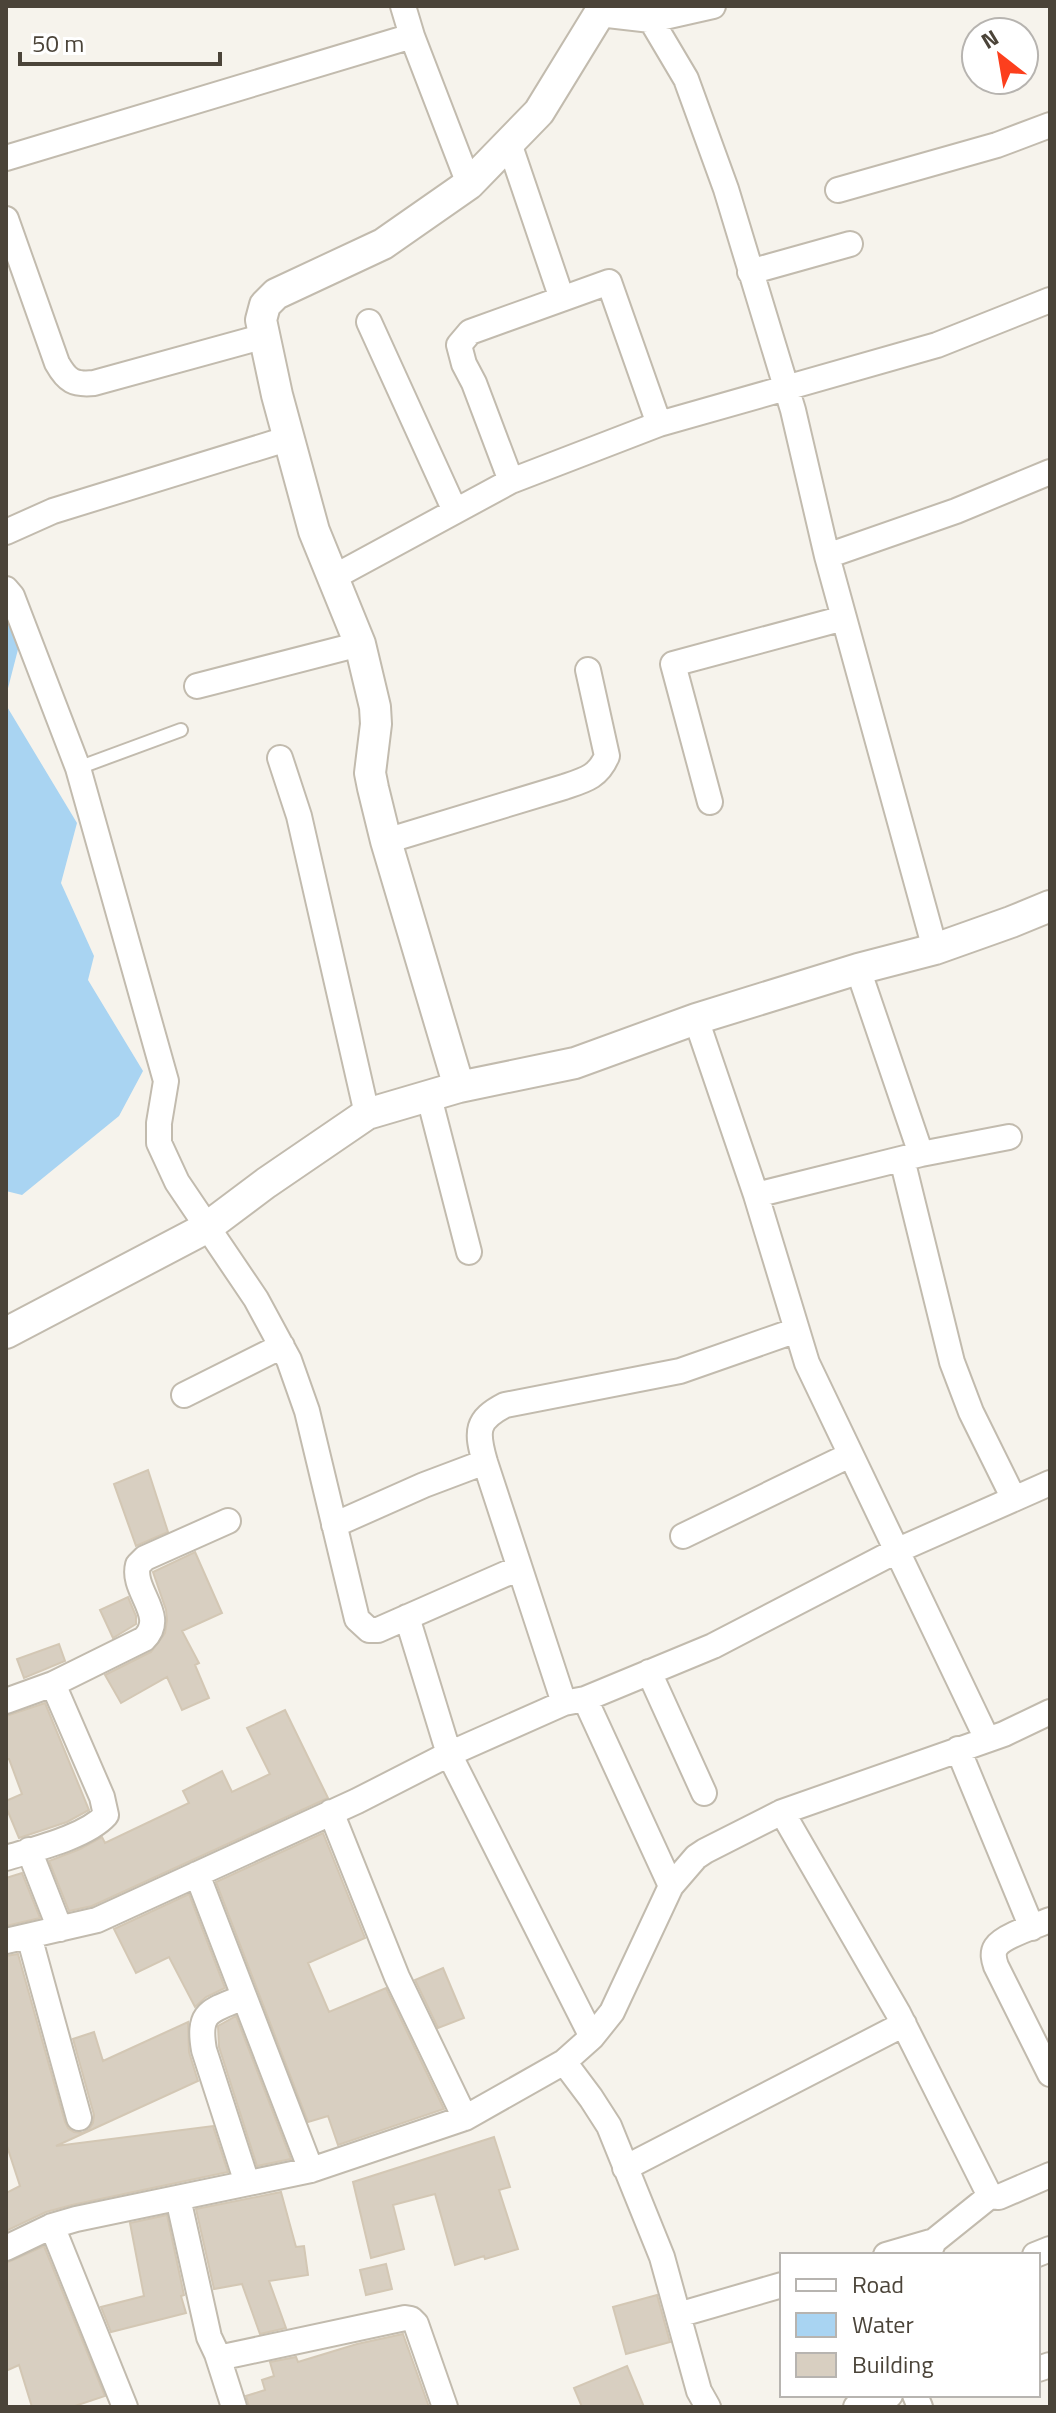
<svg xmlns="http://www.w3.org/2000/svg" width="1056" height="2413" viewBox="0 0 1056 2413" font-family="'Titillium Web',sans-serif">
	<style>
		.water { fill: #a9d4f2 }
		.building { fill: #d8cfc1; stroke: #d3c7b4; stroke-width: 2 }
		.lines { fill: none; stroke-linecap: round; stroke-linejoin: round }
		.service-casing { stroke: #c2bbae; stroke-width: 16 }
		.minor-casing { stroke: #c2bbae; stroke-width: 28 }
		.tertiary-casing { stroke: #c2bbae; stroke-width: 34 }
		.service { stroke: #fff; stroke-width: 12 }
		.minor { stroke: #fff; stroke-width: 24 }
		.tertiary { stroke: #fff; stroke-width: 30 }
	</style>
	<rect width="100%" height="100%" fill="#f6f3ec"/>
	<path class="water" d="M6 608 23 630 6 696Z
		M6 705 77 823 61 883 94 956 88 980 143 1071 119 1116 22 1195 6 1191Z"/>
	<path class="building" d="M148 1470 168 1532 136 1546 114 1484Z
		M195 1552 222 1613 182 1631 199 1663 195 1665 209 1698 182 1710 167 1677 121 1703 105 1675 151 1652 165 1633 167 1620 166 1610 153 1572Z
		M128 1597 136 1616V1624L113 1638 100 1610Z
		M59 1644 65 1661 24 1678 17 1659Z
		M45 1703 89 1810 67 1822 19 1838 6 1807V1801L22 1794 9 1759H6V1716Z
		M285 1710 328 1798 92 1906 69 1911 49 1861 80 1849 102 1837 105 1843 189 1803 183 1791 222 1771 232 1792 270 1774 247 1728Z
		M323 1833 365 1938 308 1963 329 2012 386 1988 444 2109 338 2145 328 2116 308 2122 216 1882Z
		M22 1873 40 1918 6 1926V1878Z
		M189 1894 225 1988 206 1997 195 2007 169 1957 136 1973 114 1929Z
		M18 1954 65 2122 68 2128 74 2132 82 2133 89 2129 93 2123 94 2115 73 2039 94 2032 103 2061 188 2022 189 2052 198 2081 56 2146 213 2126 228 2172 72 2205 46 2212 6 2231V2193L20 2186 6 2143V1956Z
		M443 1968 464 2018 438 2028 415 1980Z
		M236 2016 291 2159 257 2166 219 2047 218 2026Z
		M494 2137 510 2187 499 2190 518 2249 485 2259 484 2256 455 2265 435 2194 393 2205 404 2249 371 2258 353 2182Z
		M281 2192 296 2247 304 2246 308 2275 269 2281 286 2328 260 2334 242 2284 214 2289 196 2209Z
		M167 2215 184 2295 181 2296 186 2313 111 2332 101 2307 144 2296 130 2223Z
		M44 2246 105 2396 72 2407H32L19 2365 6 2371V2263Z
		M386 2264 392 2289 366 2295 360 2270Z
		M657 2295 670 2342 626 2354 613 2307Z
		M403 2334 429 2407H249L246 2396 265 2390 262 2380 274 2376 270 2362 296 2357 298 2362 357 2344Z
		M627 2366 644 2407H582L574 2388Z"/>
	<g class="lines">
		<defs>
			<path id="service" d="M78 768 181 730"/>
			<path id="minor" d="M403 6 412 36 469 184
				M599 14 651 20 713 6
				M651 20 686 79 726 189 793 410 827 556 935 949
				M509 143 562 299
				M6 158 412 36
				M838 190 997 145 1050 125
				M6 219 57 363C67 381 74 385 94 383L265 336
				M750 272 850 244
				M369 322 455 511
				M511 481 474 383 464 364 459 345 470 332 609 282 659 424
				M6 532 53 511 290 438
				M827 556 956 511 1050 472
				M334 577 511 481 659 424 937 345 1050 300
				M6 589 12 596 78 768 166 1081 159 1123V1143L177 1182 256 1299 289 1360 307 1411 357 1619 369 1630H378L519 1568
				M197 686 360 644
				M280 758 299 816 367 1114
				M710 802 673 664 844 618
				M386 841 564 787C585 780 598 777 607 756L588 670
				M858 969 921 1154
				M696 1019 756 1195 807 1363 987 1739
				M429 1097 469 1252
				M902 1159 952 1362 971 1412 1014 1499
				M756 1195 921 1154 1009 1137
				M184 1395 282 1346
				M334 1525 424 1485 485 1462
				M683 1536 850 1455
				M407 1617 449 1754 592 2037
				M649 1672 704 1793
				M585 1699 671 1886
				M6 1701 53 1684 144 1639C168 1616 131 1591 138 1565L145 1558 228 1521
				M564 1703 485 1462C476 1431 476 1420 505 1405L680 1371 797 1330
				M958 1749 1032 1928
				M331 1812 397 1977 465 2118
				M782 1812 898 2013 990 2196 999 2197 1050 2175
				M29 1850 60 1929
				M6 1858C35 1849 86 1837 106 1815L102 1797 53 1684
				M197 1874 311 2170
				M1050 1920C1038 1925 1003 1936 996 1947 992 1953 994 1960 996 1966L1050 2074
				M29 1936 79 2118
				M6 1941 97 1920 357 1801 449 1754 564 1703 585 1699 713 1646 896 1551 1050 1483
				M244 1997C211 2011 197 2010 204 2050L247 2183
				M564 2062 591 2098 609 2126 662 2257 699 2391 708 2407
				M625 2168 904 2024
				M178 2198 209 2337 217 2354 223 2357 405 2318 411 2319 416 2324 445 2407
				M52 2226 125 2407
				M6 2248 52 2226 76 2219 311 2170 465 2118 564 2062 592 2037 612 2012 671 1886 696 1857 705 1851 782 1812 1004 1734 1050 1712
				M886 2255 934 2241
				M928 2255 934 2241 990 2196
				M1035 2255 1050 2249
				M678 2315 782 2285
				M217 2354 234 2407
				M1038 2369 1050 2365
				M915 2395 920 2407
				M856 2407 890 2395"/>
			<path id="tertiary" d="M459 1087 386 841 373 788 370 773 376 724 375 707 360 644 314 531 277 395 261 320 265 305 276 294 383 244 469 184 539 112 604 6
				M6 1333 206 1228 266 1183 367 1114 459 1087 575 1063 696 1019 858 969 935 949 1011 922 1050 906"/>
		</defs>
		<use href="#service" class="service-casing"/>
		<use href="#minor" class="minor-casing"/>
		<use href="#tertiary" class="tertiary-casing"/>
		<use href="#service" class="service"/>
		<use href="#minor" class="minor"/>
		<use href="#tertiary" class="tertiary"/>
	</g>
	<rect width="1056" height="2413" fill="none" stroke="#4b4439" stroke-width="16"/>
	<rect x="780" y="2253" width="260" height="144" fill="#ffffff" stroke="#b7b4b0" stroke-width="2"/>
	<rect x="796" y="2279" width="40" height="12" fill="#ffffff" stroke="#b7b4b0" stroke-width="2"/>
	<text x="852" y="2293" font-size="24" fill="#4b4439">Road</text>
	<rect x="796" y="2313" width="40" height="24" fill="#a9d4f2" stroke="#b7b4b0" stroke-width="2"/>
	<text x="852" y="2333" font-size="24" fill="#4b4439">Water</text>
	<rect x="796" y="2353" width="40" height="24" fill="#d8cfc1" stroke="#b7b4b0" stroke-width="2"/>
	<text x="852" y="2373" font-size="24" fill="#4b4439">Building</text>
	<g transform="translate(1000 56) rotate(329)"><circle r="38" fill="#ffffff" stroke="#b7b4b0" stroke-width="2"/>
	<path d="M0-6L14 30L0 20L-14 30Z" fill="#fc3f1d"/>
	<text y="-12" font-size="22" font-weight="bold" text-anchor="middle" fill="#4b4439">N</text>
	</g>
	<path d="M20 52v12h200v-12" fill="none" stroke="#4b4439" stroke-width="4"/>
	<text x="32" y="52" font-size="24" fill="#4b4439" stroke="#ffffff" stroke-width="6" paint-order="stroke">50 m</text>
</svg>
